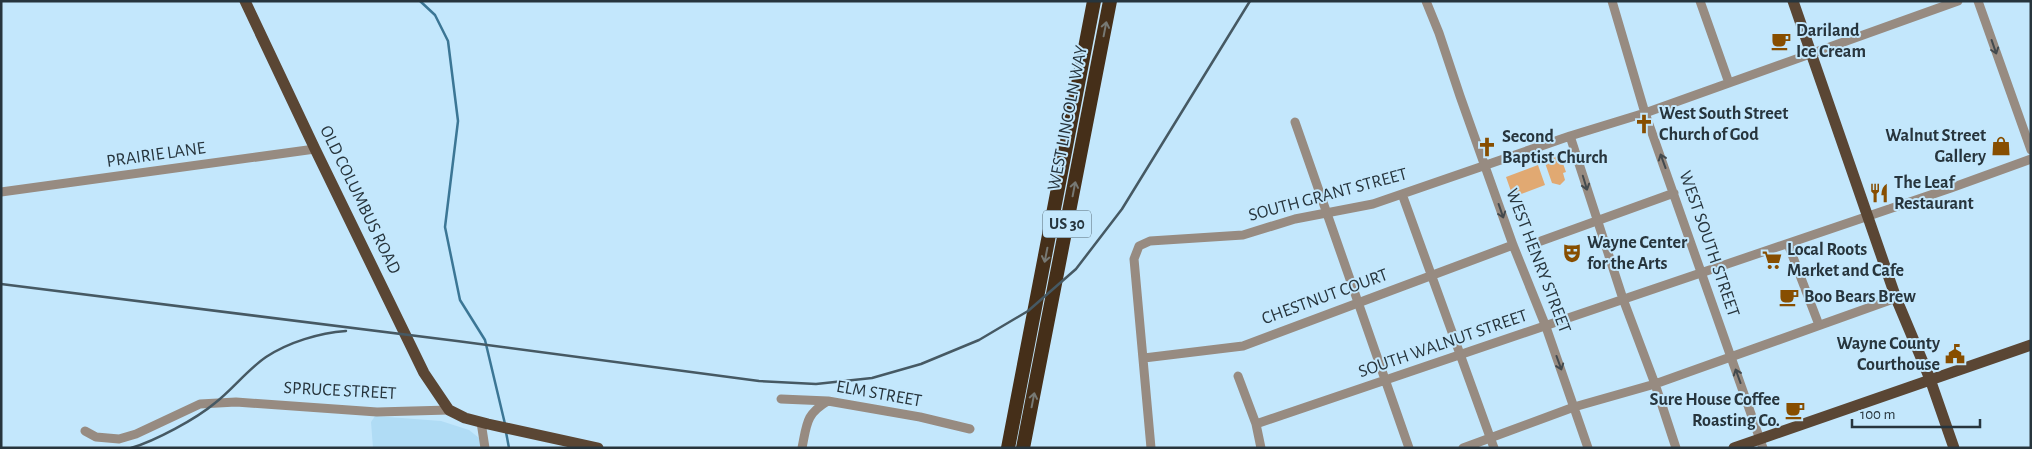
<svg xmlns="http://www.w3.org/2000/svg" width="2032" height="449" viewBox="0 0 2032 449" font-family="'Alegreya Sans',sans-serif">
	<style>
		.built { fill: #b0dcf5 }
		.green { fill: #e1a972 }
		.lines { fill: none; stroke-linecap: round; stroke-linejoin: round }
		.stream { stroke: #3b7695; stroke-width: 2.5 }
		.minor { stroke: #978b81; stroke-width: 9 }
		.major { stroke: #5a4634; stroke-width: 11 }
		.highway { stroke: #452f19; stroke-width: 14 }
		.rail { stroke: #465963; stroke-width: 2.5 }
		.oneway { stroke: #777974 }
		.oneway2 { stroke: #434a4e }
		.labels { text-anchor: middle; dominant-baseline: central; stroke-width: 4; stroke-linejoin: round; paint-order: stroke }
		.shield { fill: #c3e7fc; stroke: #566a76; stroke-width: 1 }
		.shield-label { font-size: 16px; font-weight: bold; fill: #27353d }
		.poi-label { font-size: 18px; font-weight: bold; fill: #27353d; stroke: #c3e7fc; text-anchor: start }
		.street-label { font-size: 18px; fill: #27353d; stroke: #c3e7fc }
	</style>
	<rect width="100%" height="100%" fill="#c3e7fc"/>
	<path class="built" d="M375 416 441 421 469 430 479 438 483 448H373L371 422Z"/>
	<path class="green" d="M1560 155 1566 172 1563 173 1565 180 1560 185 1552 183 1544 160Z
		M1538 165 1545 185 1513 197 1506 177Z"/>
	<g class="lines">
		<path class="stream" d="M420 1 435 15 448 41 458 121 445 227 460 300 485 340 505 424
			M506 432 509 448"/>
		<path class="minor" d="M1426 1 1439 33 1460 96 1513 245 1546 327 1588 448
			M1612 1 1645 113 1763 448
			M1700 1 1729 83
			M1978 1 2031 150
			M1295 122 1409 448
			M1570 136 1623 299 1655 384 1676 448
			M1 192 315 149
			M1402 194 1494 448
			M1541 241 1674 193
			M1788 244 1819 325
			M1144 358 1243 346 1513 245
			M1238 376 1256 424 1261 448
			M781 399 828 401 920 417 970 429
			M481 422 485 448
			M1256 424 1951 188 2031 159
			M85 431 96 437 119 439 136 434 200 404 236 402 377 412 449 410
			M802 448C807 423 806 414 828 401
			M1151 448 1134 259 1139 246 1150 241 1243 235 1295 219 1373 204 1570 136 1645 113 1958 1
			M1463 448 1574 407 1655 384 1896 298"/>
		<path class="major" d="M245 1 315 149 424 373 449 410 465 418 488 424 598 448
			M1793 1 1896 298 1930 379 1954 448
			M1734 448 2031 345"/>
		<path class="highway" d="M1008 448 1094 1
			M1023 448 1110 1"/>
		<path class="rail" d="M1 284 457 341 759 381 816 384 872 378 921 364 979 340 1028 311 1076 269 1122 209 1250 1
			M131 448C155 441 196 419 215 403 233 389 247 370 266 357 289 342 319 333 346 331"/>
	</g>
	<defs><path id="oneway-shaft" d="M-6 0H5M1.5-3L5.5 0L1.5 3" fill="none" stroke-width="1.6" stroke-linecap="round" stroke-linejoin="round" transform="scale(1.25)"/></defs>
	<g class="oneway">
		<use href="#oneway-shaft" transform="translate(1105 29) rotate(-79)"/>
		<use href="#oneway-shaft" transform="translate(1074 189) rotate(-79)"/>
		<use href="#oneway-shaft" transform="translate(1046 255) rotate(101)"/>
		<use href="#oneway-shaft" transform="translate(1033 400) rotate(-79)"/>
	</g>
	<g class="oneway2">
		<use href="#oneway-shaft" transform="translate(1994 47) rotate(71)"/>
		<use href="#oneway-shaft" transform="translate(1663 161) rotate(-110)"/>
		<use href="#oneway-shaft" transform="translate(1585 183) rotate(73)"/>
		<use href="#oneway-shaft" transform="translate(1501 211) rotate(71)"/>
		<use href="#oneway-shaft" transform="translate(1559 363) rotate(70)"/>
		<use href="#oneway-shaft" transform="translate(1738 376) rotate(-110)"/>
	</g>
	<defs>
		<symbol id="cafe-bare" viewBox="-9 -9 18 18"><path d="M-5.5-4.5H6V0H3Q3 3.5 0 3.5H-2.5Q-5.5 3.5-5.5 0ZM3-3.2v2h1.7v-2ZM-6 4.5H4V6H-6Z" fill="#874e00" stroke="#c3e7fc" stroke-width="2.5" paint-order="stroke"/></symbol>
		<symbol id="church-bare" viewBox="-9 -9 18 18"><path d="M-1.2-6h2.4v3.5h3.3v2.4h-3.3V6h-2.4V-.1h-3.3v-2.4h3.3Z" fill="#874e00" stroke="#c3e7fc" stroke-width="2.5" paint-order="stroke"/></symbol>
		<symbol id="shop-bare" viewBox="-9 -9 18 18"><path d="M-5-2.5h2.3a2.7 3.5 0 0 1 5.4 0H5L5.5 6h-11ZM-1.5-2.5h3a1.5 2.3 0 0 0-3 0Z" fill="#874e00" stroke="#c3e7fc" stroke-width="2.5" paint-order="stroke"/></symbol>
		<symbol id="restaurant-bare" viewBox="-9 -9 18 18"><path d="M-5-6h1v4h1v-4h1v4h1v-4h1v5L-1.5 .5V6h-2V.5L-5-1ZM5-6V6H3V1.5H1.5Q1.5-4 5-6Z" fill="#874e00" stroke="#c3e7fc" stroke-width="2.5" paint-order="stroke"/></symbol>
		<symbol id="theatre-bare" viewBox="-9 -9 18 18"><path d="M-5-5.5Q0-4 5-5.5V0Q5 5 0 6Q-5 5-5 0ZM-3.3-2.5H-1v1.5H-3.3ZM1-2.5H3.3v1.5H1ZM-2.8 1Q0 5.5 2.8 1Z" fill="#874e00" stroke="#c3e7fc" stroke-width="2.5" paint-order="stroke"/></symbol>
		<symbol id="supermarket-bare" viewBox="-9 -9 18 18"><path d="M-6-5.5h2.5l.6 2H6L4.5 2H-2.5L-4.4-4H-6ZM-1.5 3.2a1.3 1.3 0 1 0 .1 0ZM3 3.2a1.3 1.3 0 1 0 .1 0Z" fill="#874e00" stroke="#c3e7fc" stroke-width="2.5" paint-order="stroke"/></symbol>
		<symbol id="civic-bare" viewBox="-9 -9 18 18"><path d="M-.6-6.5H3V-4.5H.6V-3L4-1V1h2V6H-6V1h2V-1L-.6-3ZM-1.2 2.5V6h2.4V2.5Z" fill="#874e00" stroke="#c3e7fc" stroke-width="2.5" paint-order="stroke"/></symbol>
	</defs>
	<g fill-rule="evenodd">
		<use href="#cafe-bare" x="1767" y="27" width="28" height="28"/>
		<use href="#church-bare" x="1630" y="110" width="28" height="28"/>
		<use href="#shop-bare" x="1987" y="132" width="28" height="28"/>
		<use href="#church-bare" x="1473" y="133" width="28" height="28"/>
		<use href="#restaurant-bare" x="1865" y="179" width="28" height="28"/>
		<use href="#theatre-bare" x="1558" y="239" width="28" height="28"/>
		<use href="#supermarket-bare" x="1758" y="246" width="28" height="28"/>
		<use href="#cafe-bare" x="1775" y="283" width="28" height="28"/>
		<use href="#civic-bare" x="1941" y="340" width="28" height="28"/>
		<use href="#cafe-bare" x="1781" y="396" width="28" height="28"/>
	</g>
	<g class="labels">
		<rect class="shield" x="1043" y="210.5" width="48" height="27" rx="4"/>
		<g class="shield-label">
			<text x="1067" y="224">US 30</text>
		</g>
		<g class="poi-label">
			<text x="1796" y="31">Dariland<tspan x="1796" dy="21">Ice Cream</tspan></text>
			<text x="1659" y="114">West South Street<tspan x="1659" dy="21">Church of God</tspan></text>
			<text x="1986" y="136" text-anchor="end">Walnut Street<tspan x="1986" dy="21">Gallery</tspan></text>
			<text x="1502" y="137">Second<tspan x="1502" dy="21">Baptist Church</tspan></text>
			<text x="1894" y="183">The Leaf<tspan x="1894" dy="21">Restaurant</tspan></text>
			<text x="1587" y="243">Wayne Center<tspan x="1587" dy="21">for the Arts</tspan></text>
			<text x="1787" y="250">Local Roots<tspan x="1787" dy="21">Market and Cafe</tspan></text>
			<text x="1804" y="297">Boo Bears Brew</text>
			<text x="1940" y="344" text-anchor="end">Wayne County<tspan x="1940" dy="21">Courthouse</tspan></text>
			<text x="1780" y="400" text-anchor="end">Sure House Coffee<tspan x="1780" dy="21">Roasting Co.</tspan></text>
		</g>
		<g class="street-label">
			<text transform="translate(1068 118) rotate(-79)">WEST LINCOLN WAY</text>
			<text transform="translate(156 155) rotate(-8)">PRAIRIE LANE</text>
			<text transform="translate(1328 195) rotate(-15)">SOUTH GRANT STREET</text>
			<text transform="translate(360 200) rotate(64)">OLD COLUMBUS ROAD</text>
			<text transform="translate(1709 244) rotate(71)">WEST SOUTH STREET</text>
			<text transform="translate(1538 261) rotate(69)">WEST HENRY STREET</text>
			<text transform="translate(1325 297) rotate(-20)">CHESTNUT COURT</text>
			<text transform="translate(1443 344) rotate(-19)">SOUTH WALNUT STREET</text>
			<text transform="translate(340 391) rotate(3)">SPRUCE STREET</text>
			<text transform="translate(879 394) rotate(10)">ELM STREET</text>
		</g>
	</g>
	<rect width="2032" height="449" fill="none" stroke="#27353d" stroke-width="5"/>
	<path d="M1852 419v8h128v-8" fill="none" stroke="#27353d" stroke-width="2.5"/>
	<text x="1860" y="419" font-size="15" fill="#27353d" stroke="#c3e7fc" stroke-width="4" paint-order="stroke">100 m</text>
</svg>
